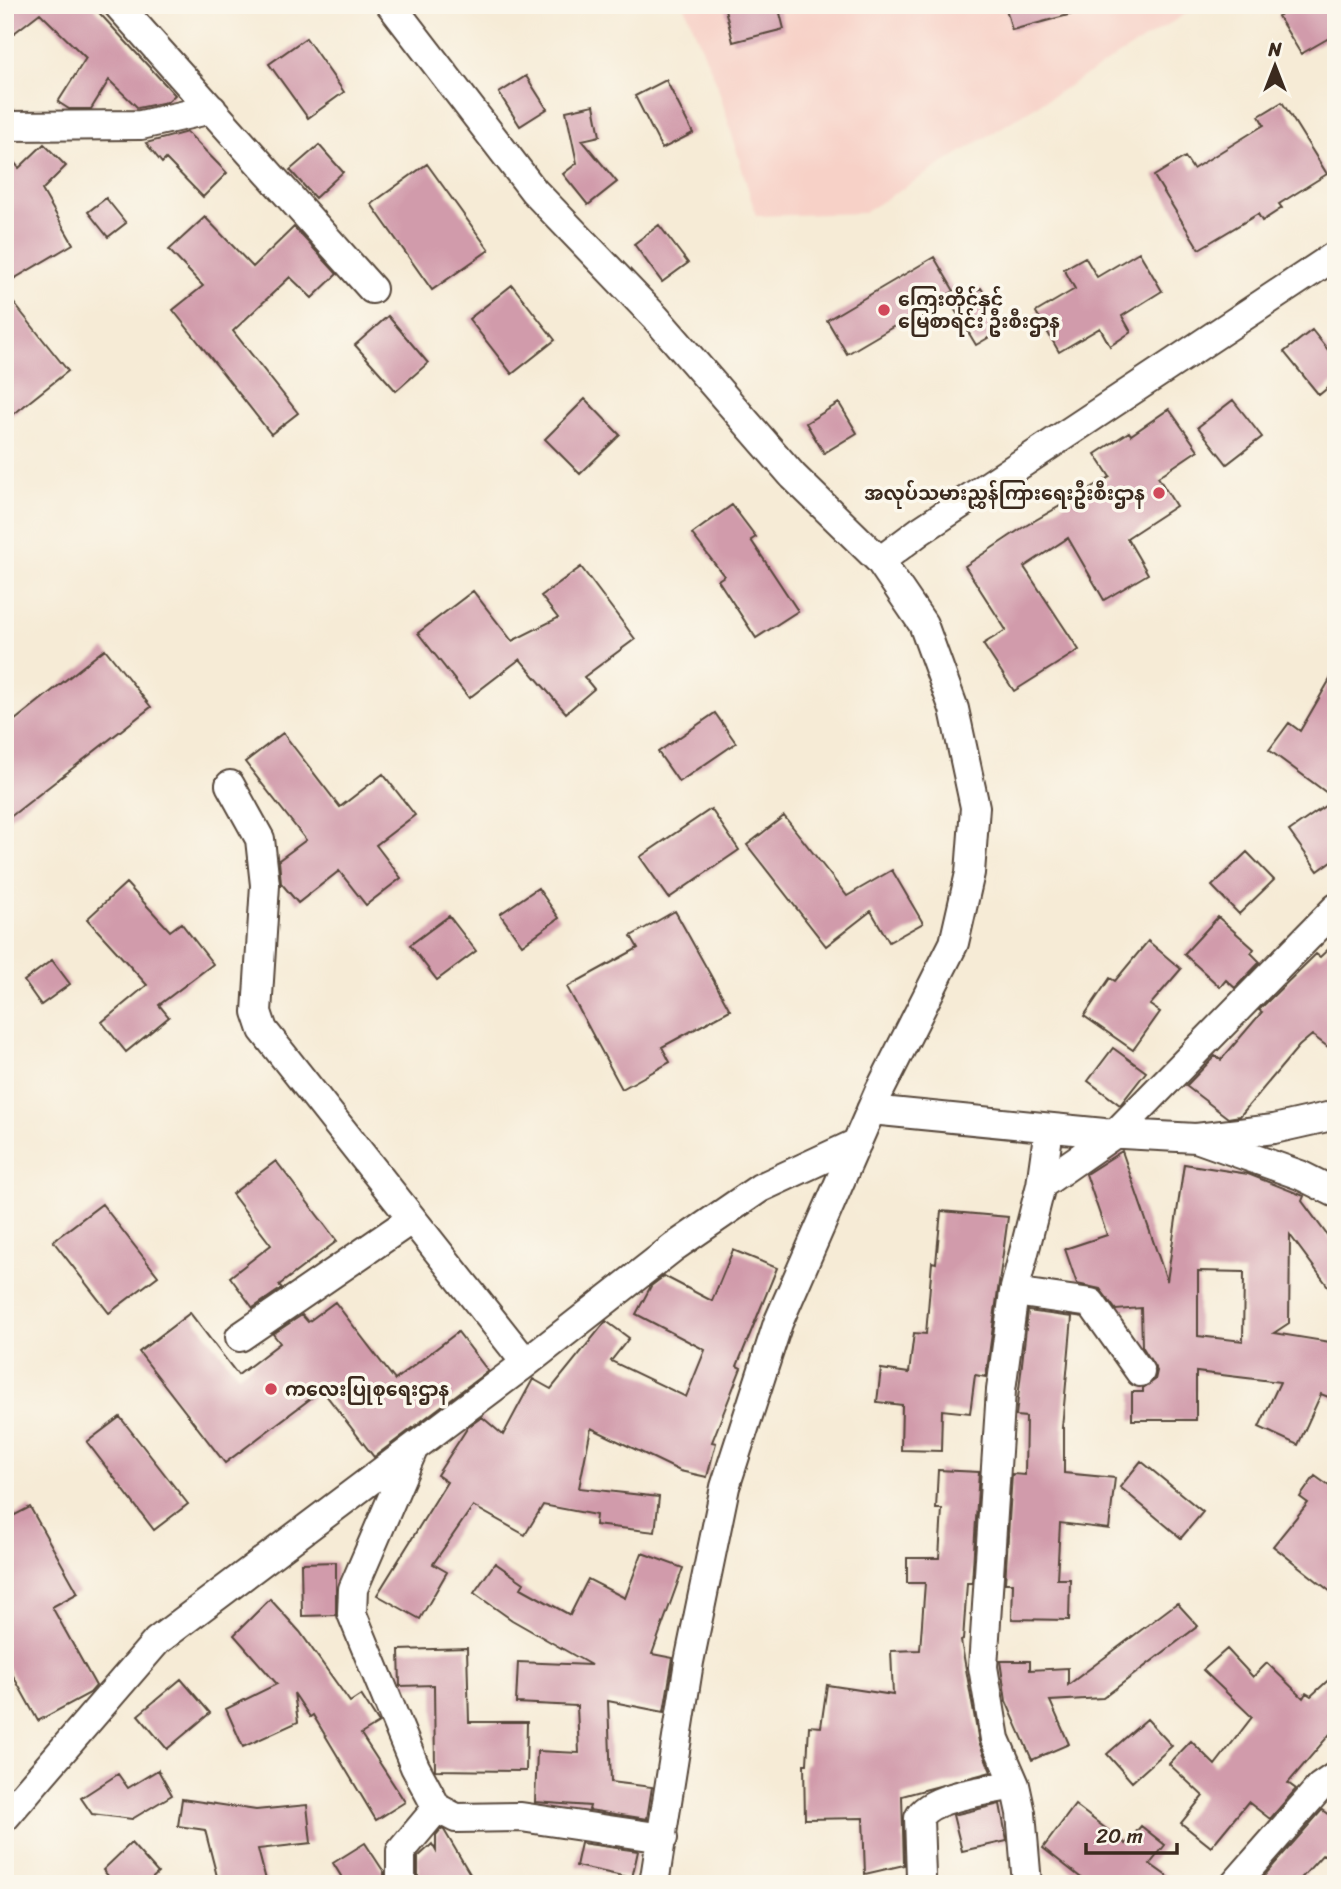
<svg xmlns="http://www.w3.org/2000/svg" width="1341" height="1889" viewBox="0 0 1341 1889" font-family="Sriracha,'Noto Sans Myanmar',sans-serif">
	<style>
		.built { fill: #f7d1c7 }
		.building { fill: #d19bab; fill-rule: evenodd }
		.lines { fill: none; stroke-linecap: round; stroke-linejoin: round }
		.minor-casing { stroke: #57473a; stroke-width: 32 }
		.minor { stroke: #fff; stroke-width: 28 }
		.poi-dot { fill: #d1495b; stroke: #fbf7ec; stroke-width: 2.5 }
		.labels { text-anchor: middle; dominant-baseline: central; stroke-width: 7; stroke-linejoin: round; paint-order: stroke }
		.poi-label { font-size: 19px; font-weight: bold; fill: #3b2a1e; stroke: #fbf7ec; text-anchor: start }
	</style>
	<rect width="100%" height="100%" fill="#fbf7ec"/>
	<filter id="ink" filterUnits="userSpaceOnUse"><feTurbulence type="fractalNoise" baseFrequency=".0143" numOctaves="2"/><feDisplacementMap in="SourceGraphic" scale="14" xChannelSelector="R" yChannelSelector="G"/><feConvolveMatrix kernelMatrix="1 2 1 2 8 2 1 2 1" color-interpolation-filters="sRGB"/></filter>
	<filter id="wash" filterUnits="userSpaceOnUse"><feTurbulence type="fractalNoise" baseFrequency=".00686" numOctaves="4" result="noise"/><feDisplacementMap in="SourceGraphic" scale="28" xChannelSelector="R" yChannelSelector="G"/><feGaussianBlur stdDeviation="1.57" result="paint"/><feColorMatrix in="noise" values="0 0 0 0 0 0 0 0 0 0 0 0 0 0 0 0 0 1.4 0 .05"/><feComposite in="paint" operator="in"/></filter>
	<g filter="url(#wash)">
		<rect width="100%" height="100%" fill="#f6ebd6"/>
		<path class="built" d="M684 5H1200L863 213 756 216 717 84Z"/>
		<g id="blocks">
			<path class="building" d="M5 5H92L175 95 167 102 138 108 109 80 91 109H69L58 102 86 58 40 13 5 40Z
				M724 5H778L784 29 733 42Z
				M1005 5H1075L1076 13 1012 30Z
				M1298 5H1336V34L1301 54 1278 16Z
				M306 38 344 92 308 118 269 64Z
				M526 76 547 109 520 126 499 93Z
				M666 80 693 133 662 149 635 96Z
				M1282 102 1327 174 1279 204 1282 208 1262 221 1258 214 1199 249 1154 176 1185 157 1193 169 1264 125 1259 116Z
				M594 105 600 136 582 140 617 182 588 205 563 174 577 163 566 111Z
				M187 132 227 173 203 197 166 159 162 163 146 143Z
				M44 144 66 166 42 190 73 244 5 284V152L19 168Z
				M319 145 343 172 315 198 290 170Z
				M427 164 489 250 432 290 371 204Z
				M106 198 126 223 108 237 88 212Z
				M205 217 253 267 294 227 337 274 312 298 290 277 233 331 298 413 271 434 173 310 203 286 169 250Z
				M659 225 688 263 662 282 634 244Z
				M1139 252 1162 291 1122 316 1131 332 1110 346 1100 328 1059 352 1036 312 1075 289 1064 269 1085 257 1097 277Z
				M934 257 954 291 847 354 827 320Z
				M512 285 555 340 512 374 469 319Z
				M981 288 1005 328 976 345 952 305Z
				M5 292 68 371 5 421Z
				M388 316 428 363 396 391 355 345Z
				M1312 330 1336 360V381L1319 395 1284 352Z
				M585 399 620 435 580 474 545 439Z
				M1233 400 1262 437 1227 464 1198 427Z
				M839 403 857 433 824 453 806 423Z
				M1169 409 1198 450 1158 477 1176 506 1127 538 1148 574 1104 600 1068 538 1024 567 1079 650 1014 691 983 644 1006 630 965 566 1022 528 1110 477 1095 454 1129 432 1131 435Z
				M732 505 756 537 751 540 798 611 756 638 718 580 724 576 692 534Z
				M581 567 635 639 584 677 594 689 566 713 520 659 469 698 418 633 473 591 512 641 558 618 541 596Z
				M105 649 151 707 5 821V728Z
				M1336 669V858L1318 871 1289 831 1335 799 1269 750 1289 723 1300 731Z
				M715 713 736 743 679 782 658 752Z
				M283 733 340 807 383 774 415 815 376 845 401 878 366 905 339 871 298 903 281 883 279 860 306 840 245 762Z
				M711 809 739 850 669 898 640 857Z
				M784 816 847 896 892 870 923 923 889 942 871 911 826 946 747 845Z
				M1247 852 1274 880 1239 914 1212 886Z
				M126 883 170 931 181 923 213 964 159 1005 169 1017 126 1052 102 1022 147 985 87 919Z
				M538 888 559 918 522 945 500 914Z
				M675 911 730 1010 662 1047 670 1062 622 1089 567 987 638 948 631 936Z
				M449 916 476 951 437 980 410 945Z
				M1218 917 1254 949 1251 953 1260 962 1235 988 1226 980 1220 987 1184 954Z
				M1148 941 1181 969 1150 1005 1160 1012 1133 1050 1084 1016 1110 978 1115 981Z
				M1336 942V1053L1312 1035 1299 1046 1240 1116 1228 1118 1186 1086 1215 1056 1221 1060 1262 1012 1259 1010 1316 954 1320 957Z
				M52 960 70 984 41 1005 24 981Z
				M1113 1048 1146 1072 1120 1105 1088 1081Z
				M1122 1151 1167 1281 1184 1164 1248 1174 1304 1196 1302 1201 1336 1247V1297L1290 1235 1289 1323 1274 1333 1336 1343V1400L1321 1394 1298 1445 1259 1427 1280 1382 1196 1372V1420H1132V1392H1143V1388L1155 1380 1157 1371 1142 1346 1141 1308 1116 1310 1100 1289 1077 1284 1065 1249 1107 1235 1086 1174ZM1198 1271 1244 1272 1243 1341 1198 1336Z
				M276 1161 337 1241 279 1285 282 1288 253 1308 230 1277 271 1245 232 1194Z
				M102 1204 158 1276 109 1313 53 1241Z
				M941 1211 1008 1217 986 1377 975 1375 970 1413 942 1410 941 1451 901 1450 902 1405 877 1402 881 1369 909 1373 914 1333 926 1334 932 1262 936 1263Z
				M733 1250 777 1268 737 1366 741 1368 712 1442 716 1443 707 1477 680 1471 591 1428 579 1488 659 1497 655 1532 595 1525 596 1515 543 1505 525 1535 473 1506 433 1564 447 1572 420 1619 377 1595 447 1482 437 1475 468 1427 482 1417 503 1435 533 1379 551 1389 606 1321 629 1338 611 1361 686 1397 705 1350 636 1314 651 1286 664 1276 712 1301Z
				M335 1302 395 1380 458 1332 488 1371 374 1457 322 1390 225 1463 139 1352 190 1313 238 1375 280 1343 273 1334 302 1315 308 1322Z
				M1028 1311 1072 1317 1062 1428H1064V1473L1115 1478 1109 1529 1060 1523 1057 1579H1070L1069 1620 1012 1619 1013 1583H1005L1012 1474 1025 1475 1026 1417 1016 1416Z
				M120 1417 188 1504 154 1530 87 1442Z
				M1141 1461 1203 1512 1181 1538 1120 1487Z
				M938 1470 979 1472 972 1583H967L963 1640 961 1641 979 1742 991 1772 902 1796 904 1865 865 1874 863 1818 805 1819 804 1764H807L809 1726 821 1727 827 1685 893 1695 891 1651 920 1650 925 1583H907V1558H939L942 1509H936Z
				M1315 1476 1336 1491V1596L1273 1546 1308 1503 1300 1497Z
				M30 1507 78 1593 52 1607 96 1686 90 1693 38 1721 5 1661V1520Z
				M642 1553 683 1568 652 1654 673 1658 664 1712 608 1701 611 1782 652 1787 647 1819 589 1810 590 1806 535 1802 537 1751 579 1753 577 1706 516 1703 518 1662 591 1665 512 1620 474 1593 495 1563 524 1583 521 1588 570 1615 588 1579 625 1598Z
				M336 1562V1615L302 1616 301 1563Z
				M270 1599 300 1632 350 1702 361 1695 379 1723 361 1734 405 1802 376 1820 313 1715 310 1717 294 1693 298 1722 243 1747 226 1709 277 1684 234 1635Z
				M1177 1603 1198 1626 1103 1698 1050 1701 1069 1744 1032 1760 1006 1701 1000 1661H1030V1670L1068 1668V1685Z
				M467 1648 469 1722H527L526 1771 435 1770 434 1685 400 1686 399 1650Z
				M1227 1649 1253 1677 1267 1663 1303 1698 1306 1693 1311 1696 1336 1673V1727L1288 1783 1296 1789 1270 1819 1248 1802 1211 1847 1181 1823 1203 1796 1169 1764 1191 1741 1215 1765 1252 1717 1203 1670Z
				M181 1679 210 1713 167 1749 138 1715Z
				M1147 1719 1172 1746 1132 1782 1107 1754Z
				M158 1770 172 1795 132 1819 92 1814 81 1798 118 1774 128 1788Z
				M182 1799 256 1810 307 1805 311 1843 258 1849 267 1884H219L205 1830 178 1826Z
				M1000 1804 1007 1841 962 1851 953 1815Z
				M1075 1805 1126 1844 1141 1826 1165 1845 1150 1864 1178 1884H1089L1043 1848Z
				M1322 1810 1336 1820V1864L1323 1854 1296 1884H1257Z
				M441 1829 444 1830 476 1884H418V1857L432 1844 436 1851V1835Z
				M131 1843 158 1873 146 1884H115L103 1870Z
				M365 1843 384 1872V1884H346L333 1863Z
				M581 1843 638 1851 632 1878 576 1866Z"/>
		</g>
	</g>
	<g filter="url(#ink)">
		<use href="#blocks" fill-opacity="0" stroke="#57473a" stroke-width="2"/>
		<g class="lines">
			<defs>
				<path id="minor" d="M118 5 372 289
					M391 5 534 191 655 317 793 476 880 561 923 624 954 709 975 807 970 873 954 943 879 1092 778 1323 725 1487 689 1662 654 1884
					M5 126 141 125 212 109
					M880 561 920 531 1336 255
					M230 785 260 839 265 885 257 1012 263 1030 526 1363
					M871 1110 1104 1133 1196 1138 1274 1129 1336 1115
					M1199 1139 1300 1175 1336 1193
					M1041 1185 1117 1132 1336 908
					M1014 1292 1091 1303 1140 1372
					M240 1337 412 1219
					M412 1452 353 1589 352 1614 415 1767 437 1808 456 1818 521 1817 663 1838
					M5 1817 157 1641 526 1363 674 1247 760 1188 857 1143
					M401 1884V1851L437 1808
					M918 1884 921 1876 919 1818C929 1796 991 1790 1015 1785
					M1027 1884 1021 1813 1015 1785 995 1739 983 1667 1001 1390 1014 1292 1041 1185 1049 1128
					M1235 1884 1320 1787 1336 1776"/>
			</defs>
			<use href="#minor" class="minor-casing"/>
			<use href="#minor" class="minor"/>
		</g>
	</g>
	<g class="poi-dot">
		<circle cx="884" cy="310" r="7"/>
		<circle cx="1159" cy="493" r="7"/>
		<circle cx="271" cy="1389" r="7"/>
	</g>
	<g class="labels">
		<g class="poi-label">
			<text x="898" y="299">ကြေးတိုင်နှင့်<tspan x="898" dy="22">မြေစာရင်း ဦးစီးဌာန</tspan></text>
			<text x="1145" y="493" text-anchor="end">အလုပ်သမားညွှန်ကြားရေးဦးစီးဌာန</text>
			<text x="285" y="1389">ကလေးပြုစုရေးဌာန</text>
		</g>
	</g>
	<rect width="1341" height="1889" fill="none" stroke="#fbf7ec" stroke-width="28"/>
	<g transform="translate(1275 66)" stroke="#fbf7ec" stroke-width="5" paint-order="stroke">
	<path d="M0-5L12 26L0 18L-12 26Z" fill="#3b2a1e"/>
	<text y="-10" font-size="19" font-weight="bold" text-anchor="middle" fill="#3b2a1e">N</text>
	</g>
	<path d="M1086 1843v10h91v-10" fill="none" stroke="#3b2a1e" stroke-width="3.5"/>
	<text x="1096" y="1843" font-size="21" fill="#3b2a1e" stroke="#fbf7ec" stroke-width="5" paint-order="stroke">20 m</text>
</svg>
